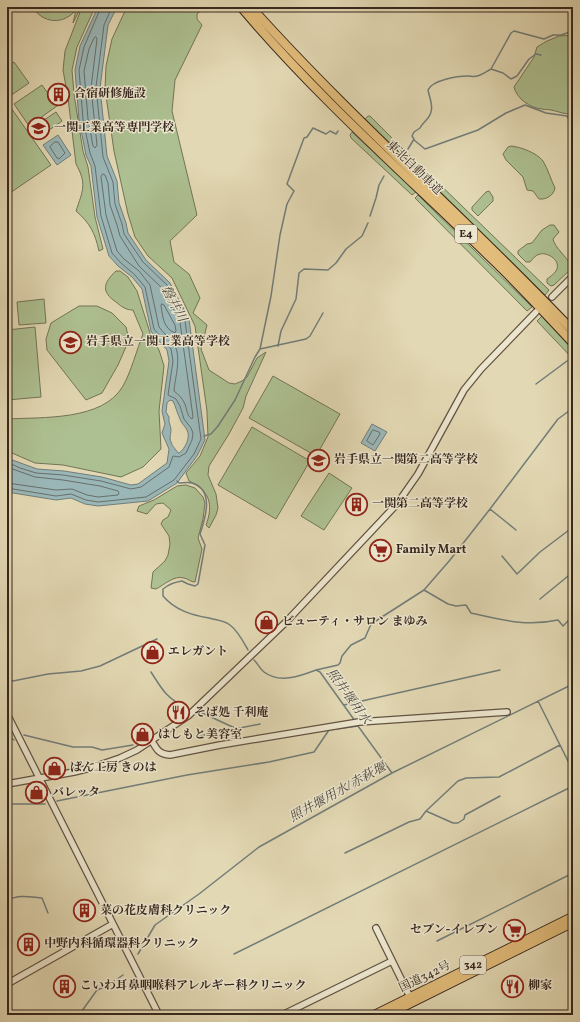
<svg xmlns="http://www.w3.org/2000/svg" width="580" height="1022" viewBox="0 0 580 1022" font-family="Vollkorn,'Noto Serif JP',serif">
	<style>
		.green { fill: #adc091; stroke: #727458 }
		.water { fill: #9ab7b8; stroke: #727d7a; fill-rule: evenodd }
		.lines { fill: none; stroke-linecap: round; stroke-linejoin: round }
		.shore { stroke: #686f6b; stroke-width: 1 }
		.stream { stroke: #727d7a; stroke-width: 1.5 }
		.tertiary-casing { stroke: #625343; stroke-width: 8 }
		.trunk-casing { stroke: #37271e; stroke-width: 9 }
		.motorway-casing { stroke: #37271e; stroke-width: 10 }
		.tertiary { stroke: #ece6ce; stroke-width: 5.5 }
		.trunk { stroke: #e1bc7a; stroke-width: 7 }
		.motorway { stroke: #e1bc7a; stroke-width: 8 }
		.labels { text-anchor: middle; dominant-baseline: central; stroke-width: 3; stroke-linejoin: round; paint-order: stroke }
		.shield { fill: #ece6ce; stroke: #6d6053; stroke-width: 1 }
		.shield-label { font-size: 11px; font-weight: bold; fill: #37271e }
		.poi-label { font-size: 12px; font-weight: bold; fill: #37271e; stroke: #ece6ce; text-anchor: start }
		.street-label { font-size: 12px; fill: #37271e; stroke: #ece6ce }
		.water-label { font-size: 13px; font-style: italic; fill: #504b44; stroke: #ece6ce }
	</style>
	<rect width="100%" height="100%" fill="#e2d8b3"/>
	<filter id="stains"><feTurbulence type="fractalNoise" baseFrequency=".005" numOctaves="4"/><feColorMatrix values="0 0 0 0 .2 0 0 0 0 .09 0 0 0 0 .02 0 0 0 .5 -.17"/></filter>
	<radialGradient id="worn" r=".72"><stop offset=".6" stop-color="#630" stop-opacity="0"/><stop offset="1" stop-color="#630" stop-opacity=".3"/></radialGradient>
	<path class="green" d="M32 7H81L73 23 76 10C63 25 44 24 32 7Z
		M82 7H95L77 47 72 70 74 94 78 120 83 151 88 167 95 217 103 249 99 251C95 233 90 223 76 211 83 190 87 184 76 164L68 98 63 70 65 51Z
		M129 7H205L197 14V19L202 25 175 80 172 111 197 215 170 241 174 262 189 274 200 298 193 313 207 325 201 349 209 370 229 383 235 384 242 381 247 377 257 358 266 352 246 396 243 408 229 434 209 466 208 475 216 494 218 508 216 515 209 528 206 525C214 504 209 490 189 481L186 473 200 456 208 437 207 411 195 326 172 278 148 256 135 237 128 214 114 151 105 89 106 66 112 39 125 11Z
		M573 35V114C563 114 560 112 551 110 548 109 545 110 542 109 530 108 517 99 514 87L534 57 537 47 547 41 559 36Z
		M14 62 29 83 7 98V66Z
		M42 85 57 106 29 126 14 104Z
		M9 105 51 165 7 195V107Z
		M56 112 62 121 38 138 32 128Z
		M368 116H370L428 174 426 179 365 119Z
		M352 132 416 192 412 195 351 138 350 135Z
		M511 146C521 147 537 153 543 161 548 169 551 180 555 188 554 195 546 200 539 199L533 191 527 190 523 177 506 160 503 154 508 147Z
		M432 177 549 290 545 295 428 180Z
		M489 191 493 197V201L478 216 472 210V207L486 192Z
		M418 195 532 307 527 311 416 199 415 198Z
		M550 225H554L559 232 553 239C555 248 566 256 571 265V269L554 285 551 286 547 283V279C550 277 554 274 556 271 562 261 548 252 540 254 535 255 533 259 530 262H526L518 254V251L527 244 532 243 542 230Z
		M116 271H120L128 277 137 291 151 336 159 350 164 366 159 411 161 449 143 467 121 477 63 465 35 463 12 453H7V419C42 417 103 421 123 386 131 372 137 349 143 334L133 310C126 310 122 307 116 302 101 292 103 283 116 271Z
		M44 299 46 323 19 325 17 302Z
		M79 306H97L112 313 126 327 129 340 118 365 102 393 86 400 47 350 46 339 51 323Z
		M542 316 573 349V359L537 321Z
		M35 327 41 397 7 400V330Z
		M273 376 340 414 316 456 249 418Z
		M252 427 310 461 276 519 218 485Z
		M329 473 352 488 324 530 301 516Z
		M186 485 195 488 203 497 205 503 203 519 198 538 202 549 195 582C190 582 189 579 184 578 174 575 164 585 156 589L151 588 153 572 165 561 168 555 170 544 169 536 161 524 163 520 168 517 171 510 163 503 156 504 147 514 137 511 139 506 154 500 177 486Z"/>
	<path class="water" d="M98 7H117L108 25 100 88 107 156 117 181 119 203 126 223 128 233 146 260 170 283 189 319 205 440 197 456 177 483 148 501 98 506 85 504 71 498 56 500 7 492V458L37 469 64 471 102 477 131 485 138 484 167 463 169 449 162 433 165 424 162 411 169 361 167 350 162 344 155 338 151 331 142 289 132 277 118 266 109 256 97 217 91 166 86 155 79 120 75 70 80 46ZM170 400 173 401C176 407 177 413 180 419 181 423 185 426 187 430 191 437 185 449 179 453H178C176 449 172 447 171 442 169 438 171 434 171 430 171 425 168 423 169 417L166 412 167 403Z
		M58 135 71 155 57 165 43 145Z
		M372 424 387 432 375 451 361 443Z"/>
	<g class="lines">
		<path class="shore" d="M96 37 97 39 91 88 97 145 95 148 93 146 88 119 84 71 89 49 94 38Z
			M55 142H58L65 153 59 159 57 158 50 147Z
			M103 174 105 175 108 183 110 205 117 225 120 236 139 266 162 288 180 322 193 417 192 419C187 416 187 410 185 404 182 398 179 395 174 391 175 377 182 357 174 344 169 337 163 333 159 327L150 285 139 271 124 259 117 251 106 215 101 177Z
			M162 304 164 305 175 325 176 331 175 333C163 328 163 317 161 306Z
			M373 430 379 432 380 434 373 445 367 441Z
			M7 462 20 468 36 473 63 475 101 481 131 489 141 487 169 467 173 456 179 457 186 453 192 440 193 433 191 428 184 419 180 406 176 399 168 395 173 361 171 349 154 329 145 287 135 275 121 263 112 253 101 216 95 166 90 153 83 119 79 70 84 47 101 7
			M7 467 35 477 63 480 100 486 118 491 119 493 118 495 98 497 87 495 72 489 56 490 7 483
			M7 488 56 496 71 494 86 500 98 502 146 497 174 480 194 454 201 439 185 321 167 285 143 262 124 234 122 224 115 204 113 182 103 157 96 87 104 25 112 7"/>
		<path class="stream" d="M491 69 511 33 514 31 544 39 553 35H561L573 31
			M414 140 425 149 478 130 506 113 525 105 546 113 567 116 573 125
			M408 149 414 139 412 136 414 132 420 128C422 124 425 122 428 118 435 109 430 100 428 90 432 80 458 76 468 76 471 76 474 77 477 76 482 75 487 71 491 69L503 73 511 79 517 76 529 59 536 54 541 55
			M370 216 376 198 379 185 384 176
			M278 346 281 331 296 299 299 273 304 269 328 270 336 263 346 249 362 236 368 223
			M260 349 271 296 280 235 287 204 294 191 287 184 304 138 307 137 313 128 326 134 330 131 336 134 338 131
			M536 384 567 361
			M204 436 211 434 218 426 235 400 255 357 260 349 306 339 310 336 323 313
			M177 481 179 483C183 483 188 482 192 483 215 490 205 519 200 534L205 545 198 584 195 586 188 584 182 581C175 582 169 584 163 589V596C175 610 191 615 209 618 216 620 224 620 230 625 238 631 243 641 248 650
			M490 509 516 530
			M502 556 517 574 540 552 573 527
			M424 590 448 604 456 606 466 605 471 613C503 620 525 627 558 620L563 626 573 616
			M540 599 573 572
			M254 660C258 664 260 669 264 672 280 684 300 676 316 670L320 672 355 721
			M316 670 338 665 340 663 342 656 351 645 365 638 371 624 424 590 450 560 490 509 558 419 573 408
			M151 672C162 689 166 698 185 707
			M7 677 13 681 48 674 81 671 100 666 157 639
			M538 701 573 771
			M344 705 500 670
			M200 712 237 729
			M358 726 392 773
			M7 735 14 740
			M24 735 73 747H92L102 750 133 745
			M200 736 260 724
			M57 801 187 775 269 762 314 752 329 730 358 726
			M7 804H45
			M426 811 453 823H458L464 819 465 815 500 796
			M345 853 409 822 420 819 426 811 458 781 466 778 499 777 560 745
			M7 901C18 894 29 897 42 898L48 913
			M437 941 573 873
			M138 954 155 925 199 894 259 847 392 773 573 684
			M234 954 573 786
			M79 1015 97 990 107 986 123 975
			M559 1015 573 1008"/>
		<defs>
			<path id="tertiary" d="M552 297 573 276
				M7 714 159 1015
				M152 741C157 750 159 754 170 755L220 745 359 722 507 712
				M7 784 74 772 94 767 120 758 137 750 188 716 286 622 397 504 418 474 464 390 481 369 536 312
				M376 928 410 997
				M7 984 113 924
				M282 1015 392 961"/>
			<path id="trunk" d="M373 1015 573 916
				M388 1015 573 923"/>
			<path id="motorway" d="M241 7C318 98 408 177 493 260 521 287 547 315 573 343
				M251 7C353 121 468 220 573 331"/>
		</defs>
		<use href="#tertiary" class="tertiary-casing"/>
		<use href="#trunk" class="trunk-casing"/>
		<use href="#motorway" class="motorway-casing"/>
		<use href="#tertiary" class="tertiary"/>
		<use href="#trunk" class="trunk"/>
		<use href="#motorway" class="motorway"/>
	</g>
	<defs>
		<symbol id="building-ring" viewBox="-11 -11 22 22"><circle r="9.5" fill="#ece6ce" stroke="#8f2418" stroke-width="1.5"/><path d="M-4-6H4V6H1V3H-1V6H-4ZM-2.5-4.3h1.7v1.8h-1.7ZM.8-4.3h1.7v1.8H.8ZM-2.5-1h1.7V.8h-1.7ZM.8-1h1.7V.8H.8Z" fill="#8f2418"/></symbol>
		<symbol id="university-ring" viewBox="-11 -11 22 22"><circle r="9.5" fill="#ece6ce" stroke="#8f2418" stroke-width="1.5"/><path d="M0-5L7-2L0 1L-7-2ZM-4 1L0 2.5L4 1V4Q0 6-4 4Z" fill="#8f2418"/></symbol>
		<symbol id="school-ring" viewBox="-11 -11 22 22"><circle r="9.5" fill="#ece6ce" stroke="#8f2418" stroke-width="1.5"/><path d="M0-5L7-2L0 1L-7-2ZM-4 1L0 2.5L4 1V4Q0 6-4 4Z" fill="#8f2418"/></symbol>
		<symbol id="supermarket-ring" viewBox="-11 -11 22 22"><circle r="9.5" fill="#ece6ce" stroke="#8f2418" stroke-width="1.5"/><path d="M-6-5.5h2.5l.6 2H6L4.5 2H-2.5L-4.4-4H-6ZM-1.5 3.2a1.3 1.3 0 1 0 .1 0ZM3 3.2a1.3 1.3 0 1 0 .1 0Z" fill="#8f2418"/></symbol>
		<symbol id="shop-ring" viewBox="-11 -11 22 22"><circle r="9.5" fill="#ece6ce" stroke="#8f2418" stroke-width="1.5"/><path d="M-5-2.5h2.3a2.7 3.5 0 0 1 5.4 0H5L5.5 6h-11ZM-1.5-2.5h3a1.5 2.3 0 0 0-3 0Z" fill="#8f2418"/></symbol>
		<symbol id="restaurant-ring" viewBox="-11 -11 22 22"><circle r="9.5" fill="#ece6ce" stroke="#8f2418" stroke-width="1.5"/><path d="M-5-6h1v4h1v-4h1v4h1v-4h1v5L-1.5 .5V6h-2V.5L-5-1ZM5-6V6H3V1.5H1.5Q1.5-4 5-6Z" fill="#8f2418"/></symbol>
	</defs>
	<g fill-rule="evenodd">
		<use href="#building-ring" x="46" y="82" width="25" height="25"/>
		<use href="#university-ring" x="26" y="116" width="25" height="25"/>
		<use href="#school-ring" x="58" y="330" width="25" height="25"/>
		<use href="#school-ring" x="306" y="448" width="25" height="25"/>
		<use href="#building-ring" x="344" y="492" width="25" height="25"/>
		<use href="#supermarket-ring" x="368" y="538" width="25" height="25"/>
		<use href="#shop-ring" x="254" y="610" width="25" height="25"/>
		<use href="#shop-ring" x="140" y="640" width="25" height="25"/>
		<use href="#restaurant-ring" x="166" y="700" width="25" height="25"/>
		<use href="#shop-ring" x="130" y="722" width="25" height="25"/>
		<use href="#shop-ring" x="42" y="756" width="25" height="25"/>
		<use href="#shop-ring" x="24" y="780" width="25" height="25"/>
		<use href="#building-ring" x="72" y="898" width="25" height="25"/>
		<use href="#supermarket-ring" x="502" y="918" width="25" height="25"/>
		<use href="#building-ring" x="16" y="932" width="25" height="25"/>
		<use href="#building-ring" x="52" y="974" width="25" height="25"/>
		<use href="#restaurant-ring" x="500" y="974" width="25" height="25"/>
	</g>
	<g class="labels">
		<g class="shield">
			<rect x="455" y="225" width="22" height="18" rx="3"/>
			<rect x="460" y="956" width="26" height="18" rx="3"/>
		</g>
		<g class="shield-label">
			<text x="466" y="234">E4</text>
			<text x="473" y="965">342</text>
		</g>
		<g class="poi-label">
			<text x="74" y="94">合宿研修施設</text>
			<text x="54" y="128">一関工業高等専門学校</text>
			<text x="86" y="342">岩手県立一関工業高等学校</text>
			<text x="334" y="460">岩手県立一関第二高等学校</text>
			<text x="372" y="504">一関第二高等学校</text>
			<text x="396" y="550">Family Mart</text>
			<text x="282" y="622">ビューティ・サロン まゆみ</text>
			<text x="168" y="652">エレガント</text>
			<text x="194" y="713">そば処 千利庵</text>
			<text x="158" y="735">はしもと美容室</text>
			<text x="70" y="768">ぱん工房 きのは</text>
			<text x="52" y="793">バレッタ</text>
			<text x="100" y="911">菜の花皮膚科クリニック</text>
			<text x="498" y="930" text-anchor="end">セブン-イレブン</text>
			<text x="44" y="944">中野内科循環器科クリニック</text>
			<text x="80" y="986">こいわ耳鼻咽喉科アレルギー科クリニック</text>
			<text x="528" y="986">柳家</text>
		</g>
		<g class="street-label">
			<text transform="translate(414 168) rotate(44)">東北自動車道</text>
			<text transform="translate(425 977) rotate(-26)">国道342号</text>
		</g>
		<g class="water-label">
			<text transform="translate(173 304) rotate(62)">磐井川</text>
			<text transform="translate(348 697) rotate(54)">照井堰用水</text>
			<text transform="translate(338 793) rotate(-29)">照井堰用水/赤萩堰</text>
		</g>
	</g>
	<rect width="580" height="1022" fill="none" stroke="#e2d8b3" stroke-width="24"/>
	<rect x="8" y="8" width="564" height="1006" fill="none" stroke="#37271e" stroke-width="2"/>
	<rect x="12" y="12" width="556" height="998" fill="none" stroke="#37271e"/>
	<rect width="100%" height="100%" filter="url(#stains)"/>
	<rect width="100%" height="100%" fill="url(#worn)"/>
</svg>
